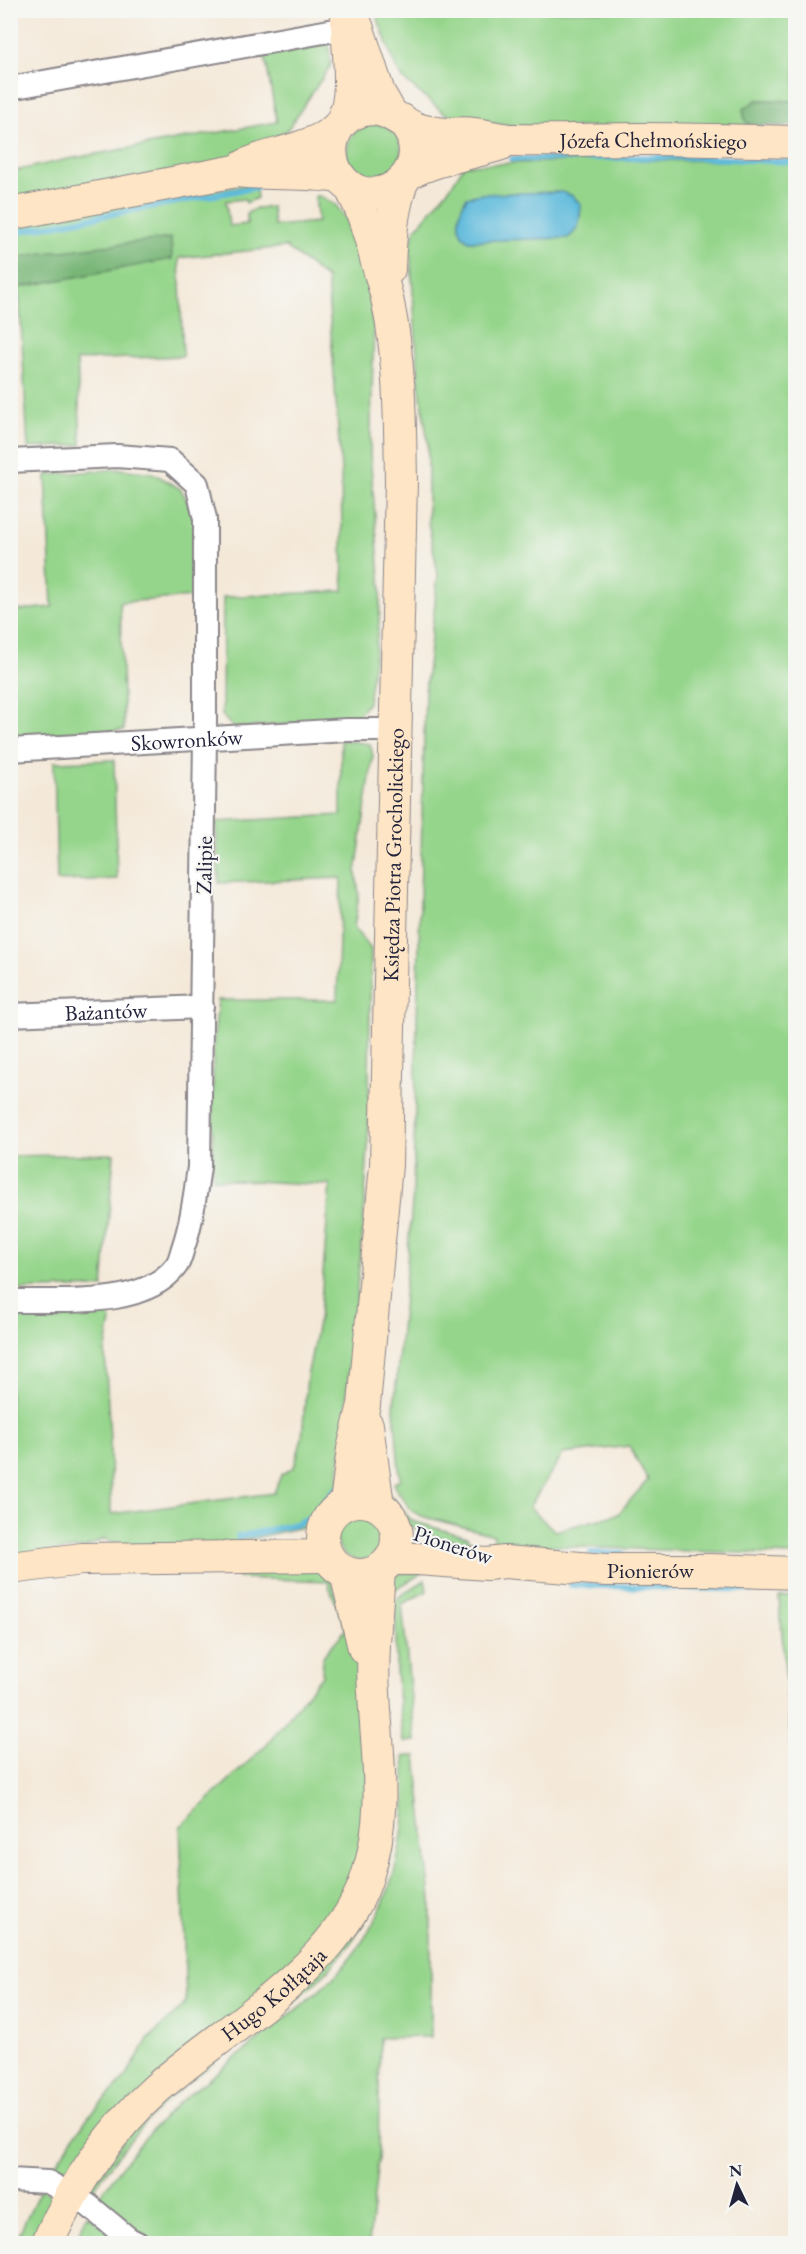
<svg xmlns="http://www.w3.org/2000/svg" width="806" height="2254" viewBox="0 0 806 2254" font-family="'EB Garamond',serif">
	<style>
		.green { fill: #95d58b; stroke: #5c7c63; stroke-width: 1.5; fill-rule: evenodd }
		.forest { fill: #78b677; stroke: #4d6c59; stroke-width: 1.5 }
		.water { fill: #5dbadb; stroke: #406e8b; stroke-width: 1.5 }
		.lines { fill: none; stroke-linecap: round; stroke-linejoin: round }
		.stream { stroke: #5dbadb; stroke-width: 6 }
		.street-casing { stroke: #8b868a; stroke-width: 26 }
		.secondary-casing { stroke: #8b868a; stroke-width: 34 }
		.street { stroke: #fff; stroke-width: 22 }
		.secondary { stroke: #fde5c5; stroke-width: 32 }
		.labels { text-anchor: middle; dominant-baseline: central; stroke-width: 4.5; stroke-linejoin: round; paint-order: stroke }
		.street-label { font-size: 22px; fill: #22223b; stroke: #f6f6f2 }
	</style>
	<rect width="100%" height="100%" fill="#f6f6f2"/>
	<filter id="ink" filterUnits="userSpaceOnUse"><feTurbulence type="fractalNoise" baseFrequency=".0167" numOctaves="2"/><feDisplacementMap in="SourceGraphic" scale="12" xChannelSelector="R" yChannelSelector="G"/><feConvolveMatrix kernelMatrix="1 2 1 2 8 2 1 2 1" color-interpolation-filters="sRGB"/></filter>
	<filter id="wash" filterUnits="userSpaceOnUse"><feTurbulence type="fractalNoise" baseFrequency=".008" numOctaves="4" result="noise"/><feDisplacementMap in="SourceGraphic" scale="24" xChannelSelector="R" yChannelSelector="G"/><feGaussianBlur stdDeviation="1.35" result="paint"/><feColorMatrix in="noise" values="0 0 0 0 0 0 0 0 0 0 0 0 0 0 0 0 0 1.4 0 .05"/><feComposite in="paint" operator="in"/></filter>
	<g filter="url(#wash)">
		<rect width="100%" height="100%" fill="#f4e9d9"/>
		<path class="green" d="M375 11H795V101L756 100 745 120 750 125 542 128 460 121 443 112 403 79 396 68Z
			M328 39 331 65 286 132 276 136 275 153 11 200 10 172 68 159 277 122 264 51Z
			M347 151a27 27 0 1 1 54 0a27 27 0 1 1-54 0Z
			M602 160 795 161V1555L501 1544 499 1550 492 1548 494 1535 421 1516 412 1511 396 1489 394 1483 400 1480 394 1409 413 1193 425 693 438 574 428 522V443L419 384 410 248 414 231 452 185 464 165ZM629 1446 648 1480 618 1514 555 1531 529 1507 563 1454Z
			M255 183 257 198 246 203 245 199 226 201 229 226 247 224V213L257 208 272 207 274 226 318 222 315 196H319L335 204 346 219 349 233 365 271 374 327 370 454 381 589 379 623 368 703 355 720 233 728 222 715 223 597 343 591 341 470 327 279 286 247 179 258 183 356 77 360 81 445 28 448 19 288 11 289V224Z
			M120 469 153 473 181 489 195 517 193 597 120 602 124 730 11 738V611L52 607 46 475Z
			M341 740 370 744 373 756 356 872 359 894 354 928 371 949 368 1147 363 1227 337 1496 314 1520 302 1527 223 1545 131 1547 104 1539 85 1548 10 1555V1308L102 1305 108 1311 111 1321 105 1353 110 1439 111 1514 274 1493 281 1475 294 1467 302 1438 307 1377 320 1313 330 1185 213 1179V1048L218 1000H337L341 878 219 883 216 822 341 815Z
			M114 760 117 879 57 881 54 762Z
			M114 1154 103 1287 11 1290 10 1156Z
			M390 1495 412 1521 467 1537 471 1544C439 1536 396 1534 390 1495Z
			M337 1537a23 23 0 1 1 46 0a23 23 0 1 1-46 0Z
			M284 1570H319L332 1582 357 1659 369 1769 360 1863 322 1936 66 2177 54 2175 52 2169 88 2117 125 2078 147 2041 186 2003 180 1827 269 1742 322 1675 323 1656 346 1629 327 1581 238 1578V1574Z
			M424 1572 389 1593 394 1574Z
			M425 1580 427 1591 402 1604 415 1741 403 1742 396 1672V1602L400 1596Z
			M795 1596H796L795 1789 779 1597Z
			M404 1756H416L431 1900V2037L380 2038 378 2160 369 2243H148L96 2201C121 2165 147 2133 179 2102 214 2075 249 2048 283 2020 304 2003 327 1986 344 1966 395 1906 410 1832 404 1756Z
			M396 1757C402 1845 383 1919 317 1981 268 2027 209 2061 160 2107 133 2134 110 2165 89 2196L88 2188 136 2124 326 1964 390 1760Z
			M41 2188 51 2196 53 2202 34 2243 14 2244Z
			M87 2215 127 2244H74Z"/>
		<path class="forest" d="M757 100 795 101V126L750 125 745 120 743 109Z
			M171 238 172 259 11 289V259L36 254Z"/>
		<path class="water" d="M562 192 573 196 581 205C580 220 580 229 568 238L469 241C453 232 459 209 467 197L481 194Z"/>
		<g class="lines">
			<path class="stream" d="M512 159 684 157 796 162
				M10 233 257 187
				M238 1537 296 1524 311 1517 335 1489
				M591 1553 623 1554
				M571 1585 766 1590
				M769 1590H796"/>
		</g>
	</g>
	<g filter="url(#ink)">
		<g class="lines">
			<defs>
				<g id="street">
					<path d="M10 88 346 28"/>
					<path d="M10 461 117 456 170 460 197 484 205 519V738L199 1167C195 1195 192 1222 183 1248 181 1254 180 1261 176 1266 144 1309 59 1300 10 1301"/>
					<path id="s1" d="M10 750 347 730H394"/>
					<path id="s2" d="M10 1015 202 1007"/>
					<path d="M10 2180 48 2182 88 2205 129 2239 139 2244"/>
				</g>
				<g id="secondary">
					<path d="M357 26 379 93 390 112"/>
					<path id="s3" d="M402 120C407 127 413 134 414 143 422 179 378 208 349 186 321 165 327 121 361 111 383 104 397 120 415 128 425 132 436 133 446 134 455 134 465 132 474 134 487 135 500 140 514 140 556 141 599 139 641 139 693 139 744 141 796 142"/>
					<path d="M244 166C266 155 280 155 301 147 313 143 332 135 340 124 359 96 345 43 347 10"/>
					<path d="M409 173C438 158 470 154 501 144"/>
					<path d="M10 214 236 171C270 175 305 171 339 177"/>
					<path d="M389 269C390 239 392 211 402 182"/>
					<path d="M367 1425 378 1505"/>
					<circle cx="360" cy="1538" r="37"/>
					<path id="s4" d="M346 1503 353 1449 364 1405 386 1165 401 481C400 423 400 360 388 303 385 287 379 271 375 255 368 230 363 209 350 187"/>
					<path id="s5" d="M391 1559H417L487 1564 505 1562 606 1570H710L796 1573"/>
					<path d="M10 1568 82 1559 327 1556"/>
					<path d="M346 1573 364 1648"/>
					<path id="s6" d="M47 2244C73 2186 108 2132 156 2089 226 2027 337 1969 367 1877 388 1813 377 1757 374 1692 371 1652 377 1610 379 1570"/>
				</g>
			</defs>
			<use href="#street" class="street-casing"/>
			<use href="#secondary" class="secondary-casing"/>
			<use href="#street" class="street"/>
			<use href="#secondary" class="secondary"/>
		</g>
	</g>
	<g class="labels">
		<g class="street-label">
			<text stroke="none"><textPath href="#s3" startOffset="518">Józefa Chełmońskiego</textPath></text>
			<text stroke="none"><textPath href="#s1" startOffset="177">Skowronków</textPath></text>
			<text stroke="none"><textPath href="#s4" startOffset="651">Księdza Piotra Grocholickiego</textPath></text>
			<text transform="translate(204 865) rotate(-89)">Zalipie</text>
			<text stroke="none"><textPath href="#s2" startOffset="96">Bażantów</textPath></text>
			<text transform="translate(453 1545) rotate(18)">Pionerów</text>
			<text stroke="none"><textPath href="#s5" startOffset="260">Pionierów</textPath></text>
			<text stroke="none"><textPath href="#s6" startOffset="342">Hugo Kołłątaja</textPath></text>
		</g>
	</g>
	<rect width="806" height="2254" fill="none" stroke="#f6f6f2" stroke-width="36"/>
	<g transform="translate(737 2185) rotate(355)" stroke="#f6f6f2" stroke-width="4.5" paint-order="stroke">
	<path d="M0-4.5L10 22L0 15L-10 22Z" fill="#22223b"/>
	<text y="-9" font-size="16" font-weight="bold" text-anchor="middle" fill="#22223b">N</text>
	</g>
</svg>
